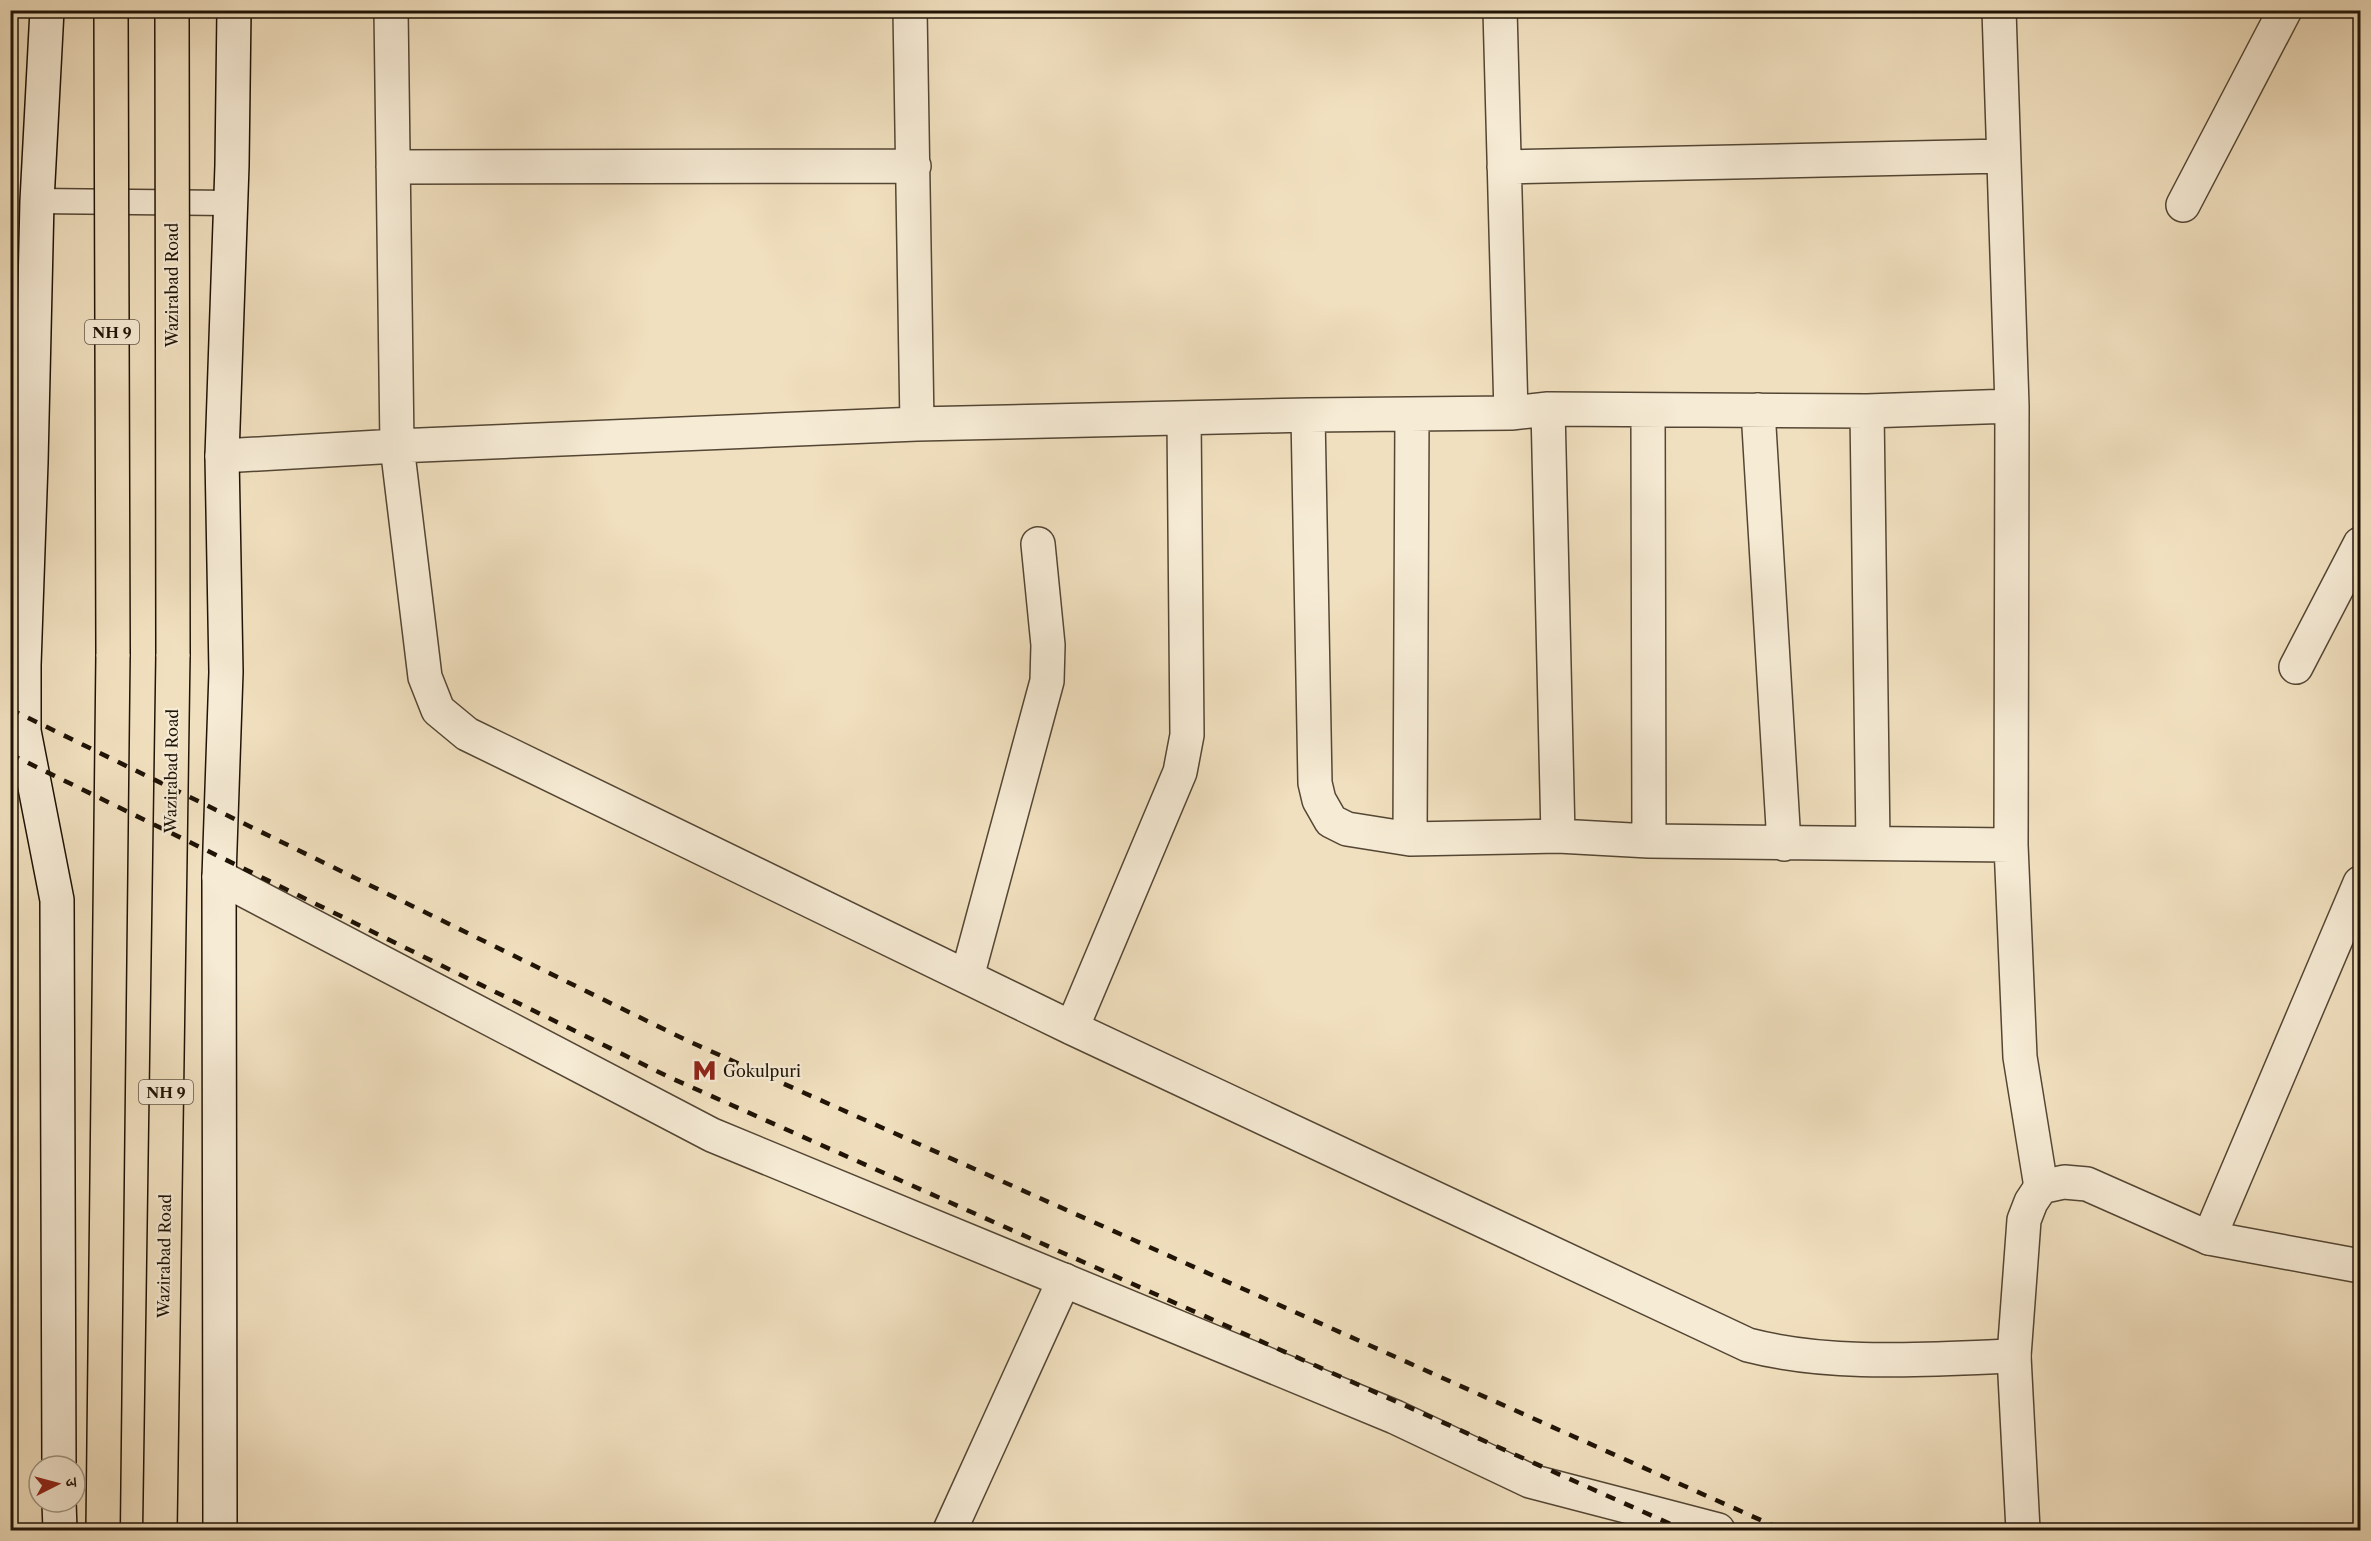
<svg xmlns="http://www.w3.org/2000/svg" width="2371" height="1541" viewBox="0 0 2371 1541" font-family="'Libre Caslon Text','Noto Serif Devanagari',serif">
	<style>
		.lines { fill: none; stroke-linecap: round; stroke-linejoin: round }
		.service-casing { stroke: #544634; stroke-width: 27 }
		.minor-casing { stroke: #544634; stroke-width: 36 }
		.tertiary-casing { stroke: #544634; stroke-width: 36 }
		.secondary-casing { stroke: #1f1306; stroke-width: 36 }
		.trunk-casing { stroke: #1f1306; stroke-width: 36 }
		.service { stroke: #f6ebd5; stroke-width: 24 }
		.minor { stroke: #f6ebd5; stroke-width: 33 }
		.tertiary { stroke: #f6ebd5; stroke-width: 33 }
		.secondary { stroke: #f6ebd5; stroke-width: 33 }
		.trunk { stroke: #f1e0bf; stroke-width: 33 }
		.rail { stroke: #1f1306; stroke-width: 4.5; stroke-dasharray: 10 10; stroke-linecap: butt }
		.trunk-bridge-casing { stroke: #1f1306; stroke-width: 36; stroke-linecap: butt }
		.trunk-bridge { stroke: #f1e0bf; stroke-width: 33 }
		.labels { text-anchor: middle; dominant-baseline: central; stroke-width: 4.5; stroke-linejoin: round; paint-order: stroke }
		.shield { fill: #f6ebd5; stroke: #605444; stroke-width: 1.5 }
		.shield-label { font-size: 15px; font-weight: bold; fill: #1f1306 }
		.street-label { font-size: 16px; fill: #1f1306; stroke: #f6ebd5 }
		.poi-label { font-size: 16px; fill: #1f1306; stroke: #f6ebd5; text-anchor: start }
	</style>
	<rect width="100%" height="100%" fill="#f1e0bf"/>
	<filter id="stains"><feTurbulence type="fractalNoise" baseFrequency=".00333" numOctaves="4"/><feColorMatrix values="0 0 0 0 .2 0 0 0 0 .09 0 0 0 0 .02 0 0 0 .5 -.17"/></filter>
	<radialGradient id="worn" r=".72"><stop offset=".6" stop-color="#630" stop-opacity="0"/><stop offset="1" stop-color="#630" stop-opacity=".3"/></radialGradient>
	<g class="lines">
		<defs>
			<path id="service" d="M37 201 230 203"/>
			<path id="minor" d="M391 10 397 446 425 677 438 710 467 734 1072 1028 1748 1345C1834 1367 1926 1359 2014 1356
				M910 10 917 424
				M1500 10 1511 413
				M1999 10 2012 406 2011 845 2020 1057 2041 1187
				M393 167 914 166
				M1504 167 2003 156
				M2183 205 2285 10
				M1548 409 1558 836
				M1648 410 1649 841
				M1758 410 1784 844
				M1867 411 1873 843
				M1308 415 1315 783 1319 800 1331 821 1347 829 1410 839 1558 836 1649 841 2011 845
				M222 456 397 446 917 424 1308 415 1511 413 1548 409 1867 411 2012 406
				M2296 667 2360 544
				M1410 839 1412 415
				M967 977 1047 681 1048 645 1038 544
				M1072 1028 1180 772 1187 735 1184 419
				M2209 1238 2360 883
				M950 1530 1064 1280"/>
			<path id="tertiary" d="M219 877 712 1135 1395 1417 1530 1481 1718 1530
				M2023 1530 2014 1356 2024 1220 2031 1202 2041 1187 2064 1182 2087 1184 2209 1238 2360 1266"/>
			<path id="secondary" d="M47 10 37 201 31 462 24 665V731L57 900 59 1466
				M59 1502 60 1530
				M220 1530 219 877 226 672 222 456 232 165 234 10"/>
			<path id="trunk" d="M103 1530 113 654
				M160 1530 173 654"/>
		</defs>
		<use href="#service" class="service-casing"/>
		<use href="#minor" class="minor-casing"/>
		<use href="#tertiary" class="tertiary-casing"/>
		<use href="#secondary" class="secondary-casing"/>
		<use href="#trunk" class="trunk-casing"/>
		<use href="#service" class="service"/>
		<use href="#minor" class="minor"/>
		<use href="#tertiary" class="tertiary"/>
		<use href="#secondary" class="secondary"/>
		<use href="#trunk" class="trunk"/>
		<path class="rail" d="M10 709 688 1041 1783 1530
			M10 754 671 1078 1684 1530"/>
		<defs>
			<path id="trunk-bridge" d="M111 10 113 654
				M172 10 173 654"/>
		</defs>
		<use href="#trunk-bridge" class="trunk-bridge-casing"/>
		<use href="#trunk-bridge" class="trunk-bridge"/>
	</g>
	<defs>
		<symbol id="metro-bare" viewBox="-9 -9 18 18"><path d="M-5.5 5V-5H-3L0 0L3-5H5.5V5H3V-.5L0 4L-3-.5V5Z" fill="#8f2418" stroke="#f6ebd5" stroke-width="2.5" paint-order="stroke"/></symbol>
	</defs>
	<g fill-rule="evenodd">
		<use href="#metro-bare" x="688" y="1054" width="33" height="33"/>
	</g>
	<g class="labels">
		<g class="shield">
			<rect x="85" y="320" width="54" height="24" rx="4.5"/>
			<rect x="139" y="1080" width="54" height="24" rx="4.5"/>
		</g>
		<g class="shield-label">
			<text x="112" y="332">NH 9</text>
			<text x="166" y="1092">NH 9</text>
		</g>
		<g class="street-label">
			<text transform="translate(172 285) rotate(-90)">Wazirabad Road</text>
			<text transform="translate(171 771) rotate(-89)">Wazirabad Road</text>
			<text transform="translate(164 1256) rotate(-89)">Wazirabad Road</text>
		</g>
		<g class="poi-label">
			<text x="723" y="1071">Gokulpuri</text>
		</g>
	</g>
	<rect width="2371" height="1541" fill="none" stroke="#f1e0bf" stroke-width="36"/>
	<rect x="12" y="12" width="2347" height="1517" fill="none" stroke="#1f1306" stroke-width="3"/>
	<rect x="18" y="18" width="2335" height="1505" fill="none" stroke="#1f1306" stroke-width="1.5"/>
	<g transform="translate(57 1484) rotate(84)"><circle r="28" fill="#f6ebd5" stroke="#a09582" stroke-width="1.5"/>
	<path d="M0-4.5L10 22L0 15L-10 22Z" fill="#8f2418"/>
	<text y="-9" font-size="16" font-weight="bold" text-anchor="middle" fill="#1f1306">उ</text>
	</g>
	<rect width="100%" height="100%" filter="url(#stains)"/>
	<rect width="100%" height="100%" fill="url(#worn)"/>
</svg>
